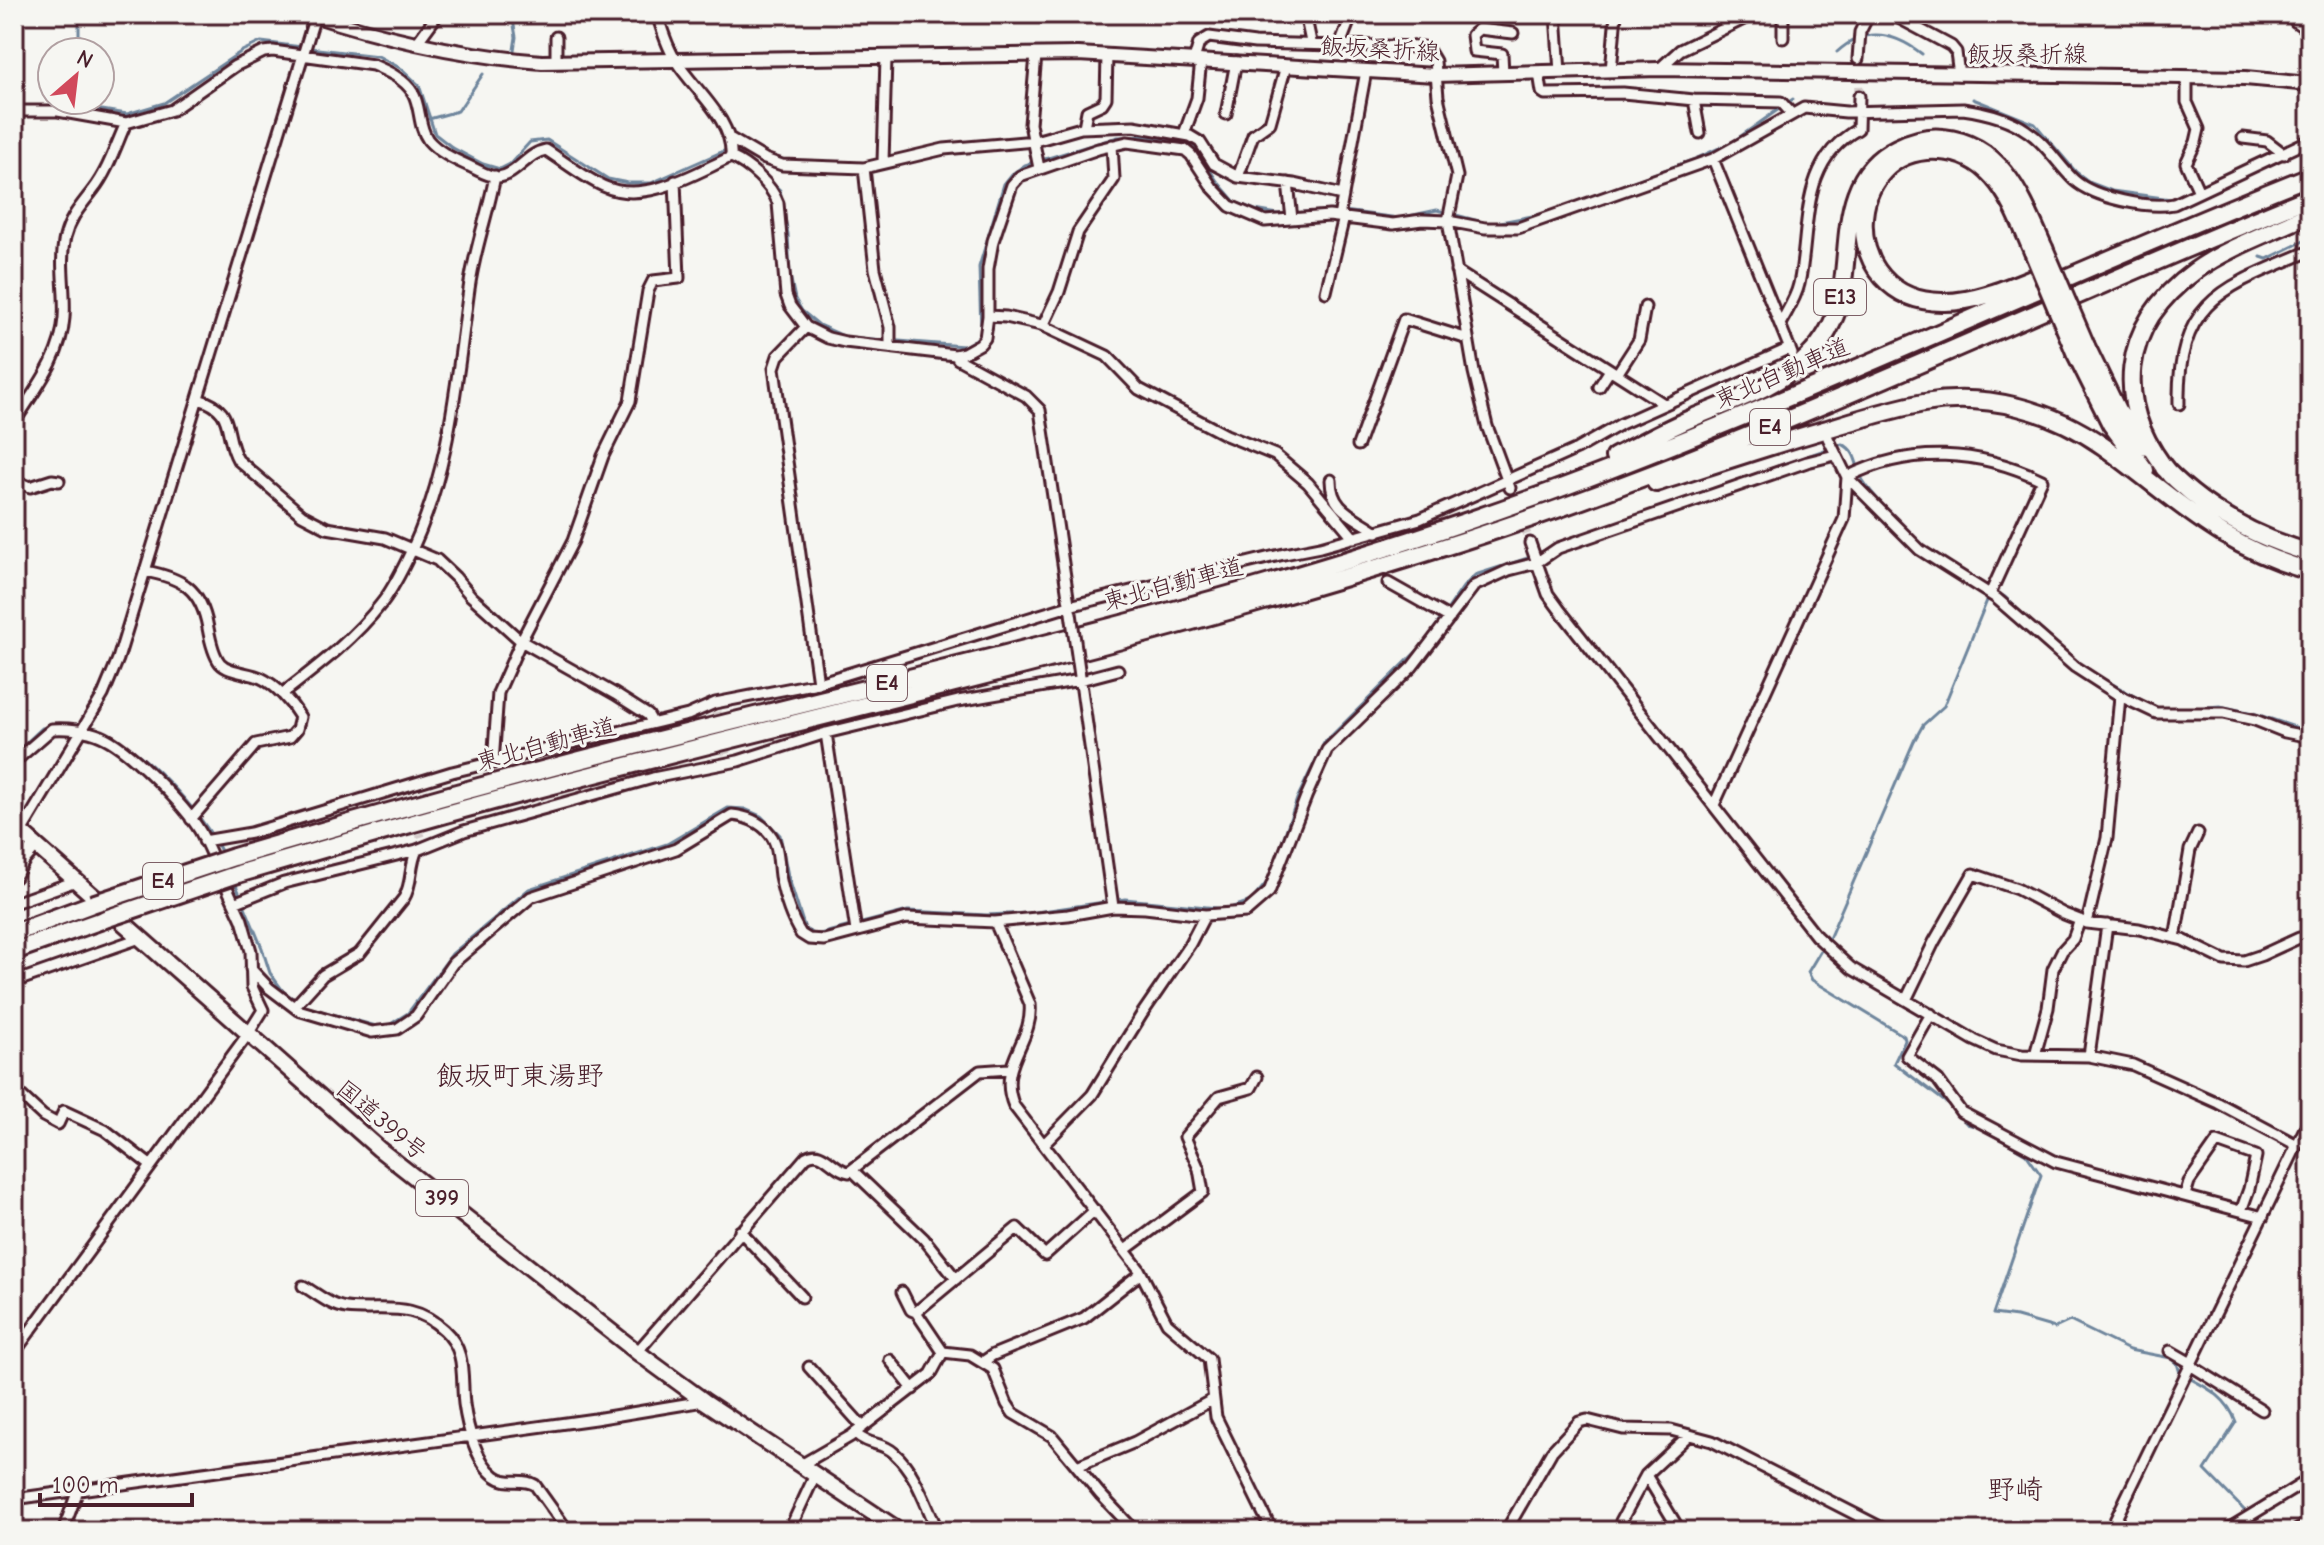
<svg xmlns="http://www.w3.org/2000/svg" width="2324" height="1545" viewBox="0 0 2324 1545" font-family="'Comic Neue','Klee One',sans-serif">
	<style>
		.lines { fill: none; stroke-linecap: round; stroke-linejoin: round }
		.stream { stroke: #6e859c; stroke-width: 3 }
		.minor-tunnel { stroke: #d4cbca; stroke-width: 9; stroke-dasharray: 9 4.5; stroke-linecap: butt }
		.minor-casing { stroke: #4a1f2b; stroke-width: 15 }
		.secondary-casing { stroke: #4a1f2b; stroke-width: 18 }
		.trunk-casing { stroke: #4a1f2b; stroke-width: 20 }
		.motorway-casing { stroke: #4a1f2b; stroke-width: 22 }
		.minor { stroke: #f6f6f2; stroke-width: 9 }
		.secondary { stroke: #f6f6f2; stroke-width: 12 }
		.trunk { stroke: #f6f6f2; stroke-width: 14 }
		.motorway { stroke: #f6f6f2; stroke-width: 16 }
		.rail { stroke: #4a1f2b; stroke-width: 3 }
		.minor-bridge-casing { stroke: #4a1f2b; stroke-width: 15; stroke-linecap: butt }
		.motorway-bridge-casing { stroke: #4a1f2b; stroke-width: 22; stroke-linecap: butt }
		.minor-bridge { stroke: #f6f6f2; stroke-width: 9 }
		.motorway-bridge { stroke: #f6f6f2; stroke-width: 16 }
		.labels { text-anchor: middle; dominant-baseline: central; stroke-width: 6; stroke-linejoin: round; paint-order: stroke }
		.shield { fill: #f6f6f2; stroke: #7e6067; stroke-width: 2 }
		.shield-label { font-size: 22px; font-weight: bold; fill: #4a1f2b }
		.street-label { font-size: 24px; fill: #4a1f2b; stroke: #f6f6f2 }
		.quarter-label { font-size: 28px; fill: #4a1f2b; stroke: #f6f6f2 }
	</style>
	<rect width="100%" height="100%" fill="#f6f6f2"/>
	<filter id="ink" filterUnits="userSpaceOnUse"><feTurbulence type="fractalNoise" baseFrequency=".0125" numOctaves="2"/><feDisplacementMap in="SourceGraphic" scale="16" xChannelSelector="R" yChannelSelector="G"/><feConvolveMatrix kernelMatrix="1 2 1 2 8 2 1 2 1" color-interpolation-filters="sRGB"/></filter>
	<g filter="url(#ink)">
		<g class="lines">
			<path class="stream" d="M512 14 516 37 514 50
				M309 48 378 56 402 69 419 85 435 134 453 148 483 164 500 169 510 164 530 142 547 140 608 179 628 183H651L728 149
				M79 52V14
				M1837 52C1865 26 1894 32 1922 54
				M1973 99 2035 124 2076 172 2091 183 2112 191 2171 199
				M62 107H83L127 114 164 103 242 51 261 42 302 47
				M429 119 458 111 483 74
				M735 150 780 190 788 234 790 275 795 299 802 311 819 325 846 337 964 346 978 338 981 332 979 267 1004 184 1012 174 1025 165 1118 137 1148 136 1189 143 1194 146 1217 181 1235 202 1255 210 1278 214 1336 210 1399 218 1437 210 1490 224 1543 214 1695 159 1734 141 1793 99
				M2261 257 2267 259 2310 238
				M1538 554 1557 543 1842 444C1856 450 1856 464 1861 477 1868 491 1884 505 1894 518
				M1976 580 2005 597 2045 635
				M2098 676 2156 708 2166 709
				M2182 709 2220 706 2253 713 2310 732
				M90 728C136 739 203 812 223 855
				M14 754 42 728 62 725
				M234 880 262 948 270 973 283 991 303 1006 376 1026 389 1025 408 1013 452 954 529 889 667 844 728 808 745 809 761 816 780 835 788 876 805 929 816 935 908 911 987 915 1029 913 1125 899 1227 909 1251 901 1269 880 1297 799 1324 743 1422 646 1463 587 1475 575 1531 557
				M1828 941 1914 741 1923 725 1944 706 1988 598
				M1823 947 1808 972 1812 980 1904 1036 1905 1040 1894 1063 1948 1104 1967 1124 1982 1128 2026 1154 2041 1175 1993 1314 2017 1317 2055 1328 2070 1321 2129 1350 2171 1358 2177 1363 2180 1373C2203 1386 2226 1394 2236 1422L2205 1470 2245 1511"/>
			<path class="minor-tunnel" d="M1858 59 1859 96
				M1797 364 1825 432
				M1510 488 1530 543
				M716 712 726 754
				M408 795 421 837"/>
			<defs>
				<path id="minor" d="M657 14C662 30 667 47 676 61 694 90 734 120 731 157
					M1305 14 1311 42
					M1556 14 1560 72
					M1891 14 1951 46 1956 52 1959 75
					M2297 14 2296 22 2310 32
					M556 37V62
					M1783 38V14
					M416 44 438 14
					M1340 45 1352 14
					M1036 55 1030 124 1039 168
					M1858 59 1860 32 1869 14
					M1194 60 1199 43 1209 37 1255 43 1423 47 1429 51 1435 61 1438 97 1457 176 1448 221 1474 372 1487 426 1510 488
					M1659 69 1680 50 1754 14
					M1611 71 1616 14
					M1503 73 1502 54 1474 51 1472 35 1479 29 1513 33
					M1539 73 1542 92 1545 94 1623 93 1694 100 1781 102 1791 113
					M2187 77V102L2199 129 2196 142 2186 163 2199 192
					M1694 100 1700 133
					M14 111H58L126 123
					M1226 114 1236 62
					M1084 127 1087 111 1102 104 1106 98 1107 55
					M1184 134 1197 98 1201 60
					M2243 138 2267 141 2284 154
					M731 139 765 159 782 165 864 168 944 149 1035 141 1081 128 1134 126 1190 136 1200 142 1214 164 1238 177 1294 184 1342 195
					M731 157C749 165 771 184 778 203L786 295 790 306 806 327 828 338 845 342 955 355 964 353 980 344 985 338 988 316V269L993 241 1012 185 1020 176 1098 149 1127 142 1185 150 1191 155 1212 187 1230 206 1265 221 1329 216 1393 224 1422 220 1448 221 1485 228H1518L1713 159 1804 108 1846 112 1963 109C1984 112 2009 118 2027 131 2046 143 2058 165 2074 180 2094 198 2149 209 2174 204L2310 140
					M1713 159 1792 354
					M883 162 886 58
					M864 168 875 269 890 327V347
					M1238 177 1253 135 1270 123 1286 66
					M1288 183 1292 219
					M1339 217 1366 71
					M1456 271 1664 404
					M1326 292 1344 217
					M988 316 1006 317 1041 325 1107 356 1139 389 1226 435 1275 455 1308 483 1354 538
					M1780 324C1787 311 1796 298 1799 284 1811 228 1798 163 1858 129L1859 96
					M1043 326 1059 292 1078 232 1114 179 1112 145
					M806 327 778 356 774 368 818 683
					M955 355 958 359 1026 396 1040 410 1070 610
					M1617 374 1639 340 1645 307
					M1599 387 1610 370
					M198 399C237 410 222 432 238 460L302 515 327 528 385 538 437 560 455 577 471 596 521 641 615 694 648 715 652 722
					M2179 404C2177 299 2225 287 2310 251
					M14 423C35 389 61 359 64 318 66 291 59 263 65 237 70 217 81 206 93 190 108 171 116 145 126 123L172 110 235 66 264 52 273 51 373 65C387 71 405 79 413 93 421 107 418 126 428 140 438 152 456 160 469 166 478 170 488 177 498 177 516 176 527 153 546 150 565 162 583 177 603 186 645 205 693 174 731 157
					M1358 445 1404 319 1468 339
					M14 480 30 487 52 480 59 481
					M1331 480C1331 511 1355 516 1377 532
					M1530 543 1548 594 1559 609 1816 936 1851 968 1974 1040 1996 1050 2022 1055 2089 1056 2133 1065 2218 1103 2297 1145
					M145 571C182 578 201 588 208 628 210 639 213 654 220 663 229 673 249 672 261 678 276 685 291 702 300 717L297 729 290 737 256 744 191 819
					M1388 583 1450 618
					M1990 594 2042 480C1980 450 1910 445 1847 477L1920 550 1996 598 2075 667 2120 696 2156 713H2224L2255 720 2285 732 2310 737
					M1080 676 1113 907
					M282 694C318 666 353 640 381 604 391 592 399 576 406 562 450 476 456 384 469 289 474 251 488 214 495 176
					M826 733 856 931
					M14 762 52 729C67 728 87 730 101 736 128 747 185 806 200 831 206 842 211 854 216 865
					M493 763 498 693 521 641 573 541 603 456 630 401 648 291 653 281 679 278 675 181
					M1714 805 1844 519 1847 477 1828 438
					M21 832 103 695 118 659 315 16
					M204 841 251 833 452 772 688 715 715 703 818 683 1069 606 1284 554 1320 547 1420 519 1577 449 1621 424 1790 348
					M14 903 76 881
					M234 903 284 883 417 850 464 831 653 778 738 761 826 733 958 701 1080 680 1118 670
					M995 922 1030 1004C1034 1042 996 1064 1014 1106L1139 1269 1167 1323 1209 1359 1216 1417 1272 1531
					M2087 923 2107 838 2120 696
					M2175 938 2190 850 2198 833
					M251 969 269 988 298 1010 372 1032 397 1029 416 1016 453 963 531 897 676 849 732 815C745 816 761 822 770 834 779 845 778 862 780 876 784 896 790 917 801 934L809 939 824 940 907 918 995 922 1068 915 1113 907 1145 908 1205 915 1246 912 1269 892 1306 797 1327 750 1412 667 1474 586 1509 570 1536 563 1558 548 1807 462 1835 455
					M14 982 140 938
					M1906 1000 1934 942 1973 874 2017 889 2064 914 2087 923 2139 929 2183 940 2224 960 2244 961 2262 955 2299 938H2310
					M294 1007 323 975 360 953 404 898C413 883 409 866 417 850
					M14 1013 18 980
					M1931 1014 1907 1056 1938 1080 1961 1112 2056 1162 2263 1217
					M2035 1055 2048 1008 2053 969 2062 951 2073 939 2080 920
					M2089 1056 2107 925
					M14 1089 43 1116 58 1124 64 1111 105 1130 150 1165
					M1044 1144 1092 1095 1142 1014 1190 944 1205 915
					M852 1170 924 1239 956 1279
					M2185 1195 2189 1182 2217 1142 2256 1156 2249 1189 2241 1211
					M740 1231 802 1297
					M1125 1250 1203 1192 1199 1169 1185 1137 1219 1097 1251 1088 1257 1077
					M303 1286C316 1293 330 1306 346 1308 384 1312 412 1300 444 1330 467 1351 461 1376 464 1404 467 1426 476 1462 495 1476 508 1486 522 1477 535 1485L568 1531
					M902 1292 911 1310 916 1312
					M2170 1351 2191 1363
					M637 1352 806 1157C823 1146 832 1170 849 1172L980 1071 1009 1069
					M943 1352 970 1355 993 1369 1007 1404 1013 1413 1052 1436 1100 1494 1135 1531
					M14 1353 248 1034 263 1010 252 987 251 951 242 920 223 879
					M890 1360 913 1389
					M984 1361 993 1355 1084 1318 1141 1273
					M2190 1365 2262 1410
					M809 1367 863 1427
					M855 1433C870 1447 881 1441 894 1453 916 1472 926 1506 938 1531
					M801 1465 851 1436 931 1374 943 1352 916 1312 1017 1228 1045 1255 1095 1210
					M1077 1466 1135 1442 1212 1400
					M1646 1475 1680 1531
					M14 1499 595 1419 704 1401
					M1621 1521 1646 1475 1689 1435
					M63 1531 78 1490
					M789 1531 815 1475
					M1506 1531 1552 1451 1579 1422 1587 1420 1623 1429 1671 1430 1712 1441 1888 1531
					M2110 1531 2310 1118
					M2225 1531 2310 1479"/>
				<path id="secondary" d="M310 14C387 39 462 56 542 62L1078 54 1436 75 1659 69 2245 78 2310 84
					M14 876 23 860 36 845"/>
				<path id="trunk" d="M14 826 379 1149 637 1352 704 1401 900 1531"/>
				<path id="motorway" d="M2033 252C2022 227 2012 198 1993 177 1980 162 1961 152 1940 151 1841 144 1835 301 1942 302 1979 303 2018 283 2052 270
					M2086 346 2117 410 2142 446
					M2075 352 2111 424 2145 470
					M1614 457C1639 444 1664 430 1690 419 1729 402 1777 388 1808 357 1823 342 1835 321 1840 300 1852 247 1837 177 1897 148 1911 141 1927 136 1943 138 2003 144 2023 201 2044 248
					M2164 468C2205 510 2254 537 2310 553
					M2171 476C2112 405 2119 326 2195 271 2230 246 2272 232 2310 214
					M1656 483C1712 465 1768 446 1824 430 1857 420 1890 409 1924 403 1986 392 2052 410 2103 446 2177 499 2218 546 2310 571
					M234 857C374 815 515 776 658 740 928 672 1201 612 1465 522 1753 424 2027 288 2310 176
					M238 874C333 846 428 818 523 793 838 709 1156 640 1466 540 1756 446 2029 311 2310 197
					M14 933 92 904
					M14 951 105 919"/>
			</defs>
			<use href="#minor" class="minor-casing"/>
			<use href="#secondary" class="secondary-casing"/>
			<use href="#trunk" class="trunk-casing"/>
			<use href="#motorway" class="motorway-casing"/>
			<use href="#minor" class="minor"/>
			<use href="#secondary" class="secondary"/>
			<use href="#trunk" class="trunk"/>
			<use href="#motorway" class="motorway"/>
			<path class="rail" d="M2283 1531 2310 1516"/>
			<defs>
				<path id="minor-bridge" d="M1071 613 1080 676"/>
				<path id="motorway-bridge" d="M2044 248 2086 346
					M2033 252 2075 352
					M92 904 234 857
					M105 919 238 874"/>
			</defs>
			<use href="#minor-bridge" class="minor-bridge-casing"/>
			<use href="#motorway-bridge" class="motorway-bridge-casing"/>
			<use href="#minor-bridge" class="minor-bridge"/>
			<use href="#motorway-bridge" class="motorway-bridge"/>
		</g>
	</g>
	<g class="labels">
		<g class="shield">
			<rect x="1814" y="279" width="52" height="36" rx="6"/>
			<rect x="1750" y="409" width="40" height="36" rx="6"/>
			<rect x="867" y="665" width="40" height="36" rx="6"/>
			<rect x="143" y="863" width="40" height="36" rx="6"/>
			<rect x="416" y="1180" width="52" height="36" rx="6"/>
		</g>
		<g class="shield-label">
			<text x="1840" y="297">E13</text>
			<text x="1770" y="427">E4</text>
			<text x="887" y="683">E4</text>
			<text x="163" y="881">E4</text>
			<text x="442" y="1198">399</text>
		</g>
		<g class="street-label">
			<text transform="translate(1380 49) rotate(3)">飯坂桑折線</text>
			<text x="2027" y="54">飯坂桑折線</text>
			<text transform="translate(1782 373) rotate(-23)">東北自動車道</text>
			<text transform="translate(1173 584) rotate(-15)">東北自動車道</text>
			<text transform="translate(546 744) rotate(-15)">東北自動車道</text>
			<text transform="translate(382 1120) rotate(40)">国道399号</text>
		</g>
		<g class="quarter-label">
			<text x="520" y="1076">飯坂町東湯野</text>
			<text x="2015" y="1490">野崎</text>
		</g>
	</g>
	<rect width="2324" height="1545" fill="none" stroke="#f6f6f2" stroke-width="48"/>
	<rect x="24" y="24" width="2276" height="1497" fill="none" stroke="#4a1f2b" stroke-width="3" filter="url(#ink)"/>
	<g transform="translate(76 76) rotate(28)"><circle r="38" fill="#f6f6f2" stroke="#b1a0a2" stroke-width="2"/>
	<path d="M0-6L14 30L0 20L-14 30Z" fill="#d1495b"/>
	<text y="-12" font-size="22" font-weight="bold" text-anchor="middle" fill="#4a1f2b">N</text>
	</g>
	<path d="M40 1493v12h152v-12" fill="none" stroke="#4a1f2b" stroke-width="4"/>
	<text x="52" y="1493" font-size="24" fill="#4a1f2b" stroke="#f6f6f2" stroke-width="6" paint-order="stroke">100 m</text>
</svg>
